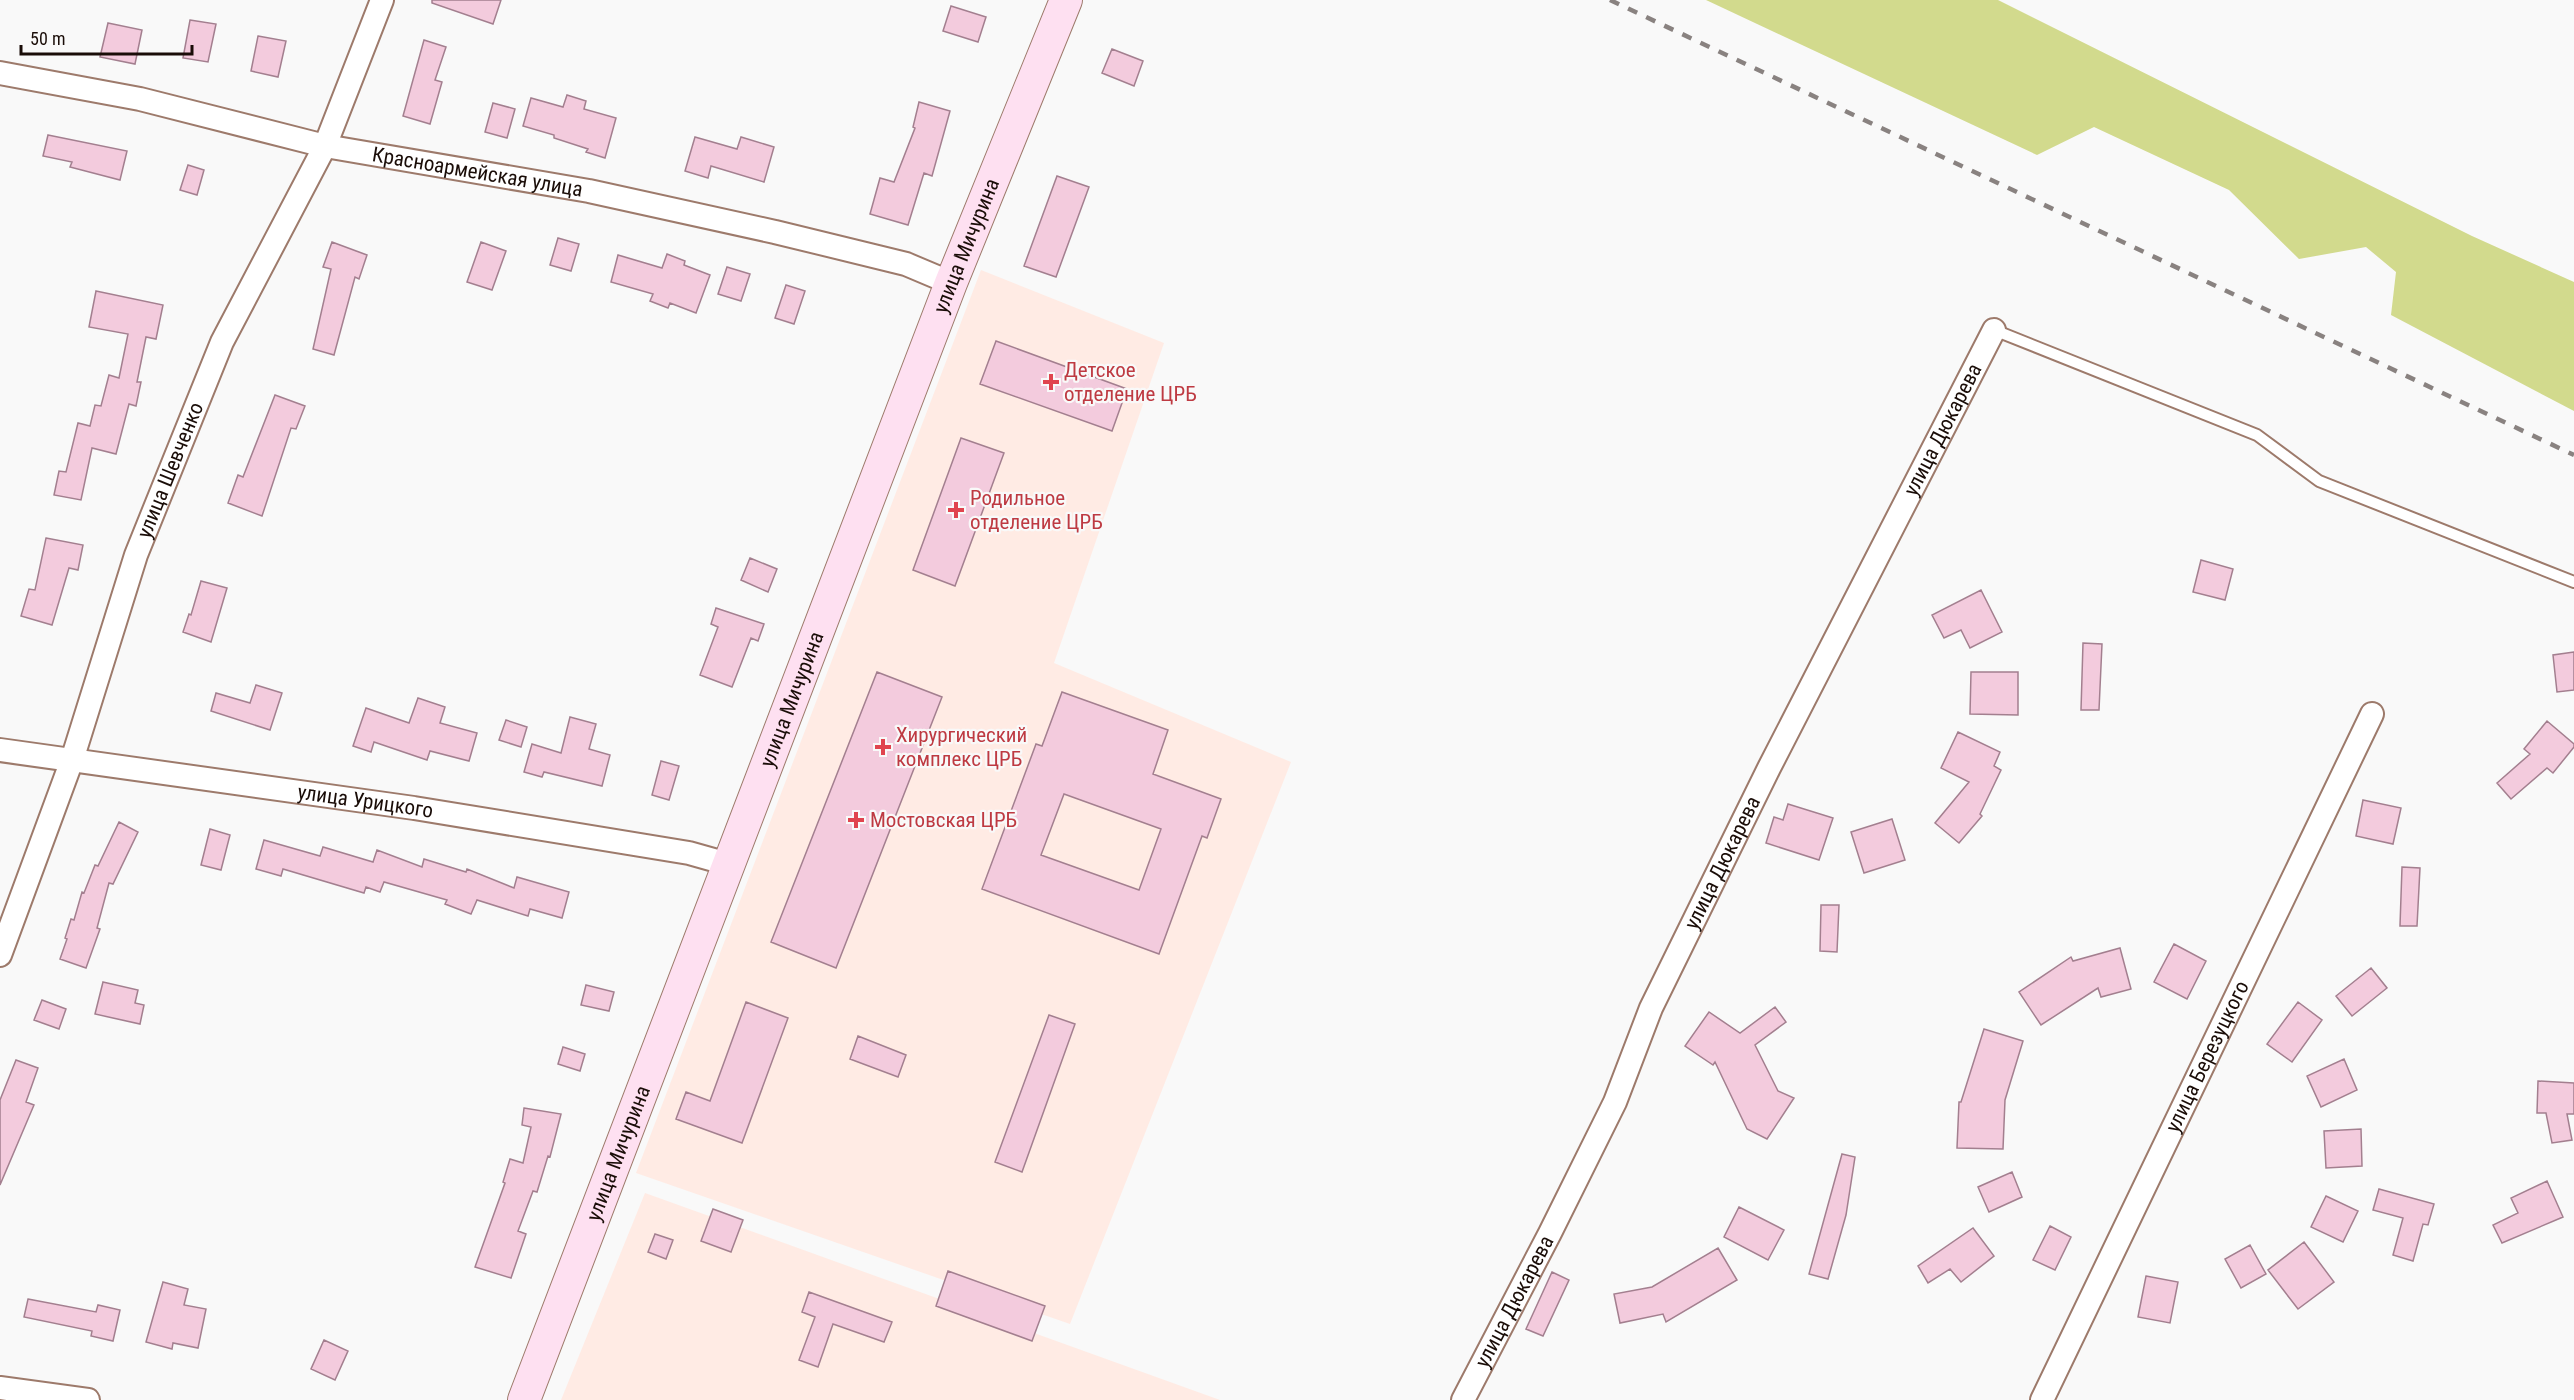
<svg xmlns="http://www.w3.org/2000/svg" width="2574" height="1400" viewBox="0 0 2574 1400" font-family="'Roboto Condensed',sans-serif">
	<style>
		.built { fill: #ffebe4 }
		.green { fill: #d2da8d }
		.building { fill: #f3cbdd; stroke: #a37f8f; stroke-width: 1.5; fill-rule: evenodd }
		.lines { fill: none; stroke-linecap: round; stroke-linejoin: round }
		.lane-casing { stroke: #9d7a6b; stroke-width: 14 }
		.street-casing { stroke: #9d7a6b; stroke-width: 26 }
		.secondary-casing { stroke: #9d7a6b; stroke-width: 34 }
		.lane { stroke: #fff; stroke-width: 10 }
		.street { stroke: #fff; stroke-width: 22 }
		.secondary { stroke: #fee0f1; stroke-width: 32 }
		.rail { stroke: #898280; stroke-width: 4.5; stroke-dasharray: 10 10; stroke-linecap: butt }
		.health-dot { fill: #e0444e; stroke: #f9f9f9; stroke-width: 2 }
		.labels { text-anchor: middle; dominant-baseline: central; stroke-width: 4.5; stroke-linejoin: round; paint-order: stroke }
		.street-label { font-size: 21px; fill: #1a0d08; stroke: #f9f9f9 }
		.health-label { font-size: 21px; fill: #be3a42; stroke: #f9f9f9; text-anchor: start }
	</style>
	<rect width="100%" height="100%" fill="#f9f9f9"/>
	<path class="built" d="M981 270 1164 343 1054 663 1291 762 1070 1324 636 1173Z
		M645 1193 1220 1400H561Z"/>
	<path class="green" d="M1706 0H1998L2472 236 2574 282V411L2391 315 2396 272 2366 247 2299 259 2229 190 2094 127 2037 155Z"/>
	<path class="building" d="M432 0H501L493 24 432 3Z
		M951 6 986 17 978 42 943 31Z
		M190 20 216 24 208 62 183 58Z
		M108 23 142 30 135 64 100 57Z
		M258 36 286 41 278 77 251 71Z
		M424 40 446 47 435 80 442 82 430 124 403 116Z
		M1112 49 1143 61 1134 86 1102 73Z
		M567 95 586 101 584 109 616 118 605 158 586 152 588 149 554 138V135L523 126 531 98 563 107Z
		M919 102 950 111 932 176 924 173 908 225 870 214 880 178 894 182 915 128 913 127Z
		M493 103 515 109 507 138 485 132Z
		M48 135 127 151 120 180 70 167 72 162 43 156Z
		M695 137 737 149 741 137 774 147 764 182 711 166 708 178 685 171Z
		M188 165 204 170 197 195 180 190Z
		M1057 176 1089 187 1056 277 1024 266Z
		M558 238 579 244 571 271 550 265Z
		M332 242 367 255 359 279 355 277 334 355 313 349 331 269 323 267Z
		M481 242 506 251 492 290 467 282Z
		M667 254 685 261 684 265 710 275 696 313 670 303 668 308 650 301 653 294 611 282 618 255 662 268Z
		M727 267 750 274 741 301 718 294Z
		M786 285 805 291 794 324 775 318Z
		M96 291 163 305 156 339 146 337 137 382H141L136 406 129 404 116 454 92 448 81 500 54 495 59 471 66 472 78 423 90 426 95 405 101 406 109 375 119 378 128 334 89 327Z
		M996 341 1127 389 1112 431 980 384Z
		M275 395 305 406 296 429 291 428 262 516 228 503 238 475 243 477Z
		M961 438 1004 453 955 586 913 570Z
		M46 538 83 545 78 570 69 568 52 625 21 616 29 589 35 590Z
		M750 558 777 569 768 592 741 580Z
		M2201 560 2233 569 2225 600 2193 592Z
		M201 581 227 588 211 642 183 632 189 614 191 615Z
		M1981 590 2002 632 1970 648 1961 630 1944 638 1932 615Z
		M716 608 764 624 758 641 751 638 732 687 700 675 718 627 711 624Z
		M2083 643 2102 644 2099 710H2081Z
		M2574 652V690L2557 692 2553 655Z
		M877 672 942 697 836 968 771 942Z
		M1971 672H2018V715L1970 714Z
		M256 685 282 693 270 730 211 711 216 693 250 703Z
		M1062 692 1168 730 1153 774 1221 799 1207 838 1202 836 1159 954 982 889 1036 744 1042 746ZM1064 794 1161 829 1139 890 1041 855Z
		M418 698 445 707 440 723 477 733 469 761 430 751 427 760 374 742 371 752 353 746 366 708 409 723Z
		M570 717 596 724 589 749 610 755 602 786 544 772 542 777 524 772 532 744 561 753Z
		M506 720 527 727 521 747 499 740Z
		M2547 721 2574 744V747L2553 773 2547 768 2511 799 2497 783 2530 754 2524 749Z
		M1958 732 2000 752 1994 766 2001 770 1980 814 1982 816 1959 843 1935 823 1969 782 1941 768Z
		M661 761 679 766 669 800 652 795Z
		M2363 800 2401 808 2393 844 2356 836Z
		M1788 804 1833 818 1819 860 1766 843 1774 817 1783 820Z
		M1892 819 1905 860 1864 873 1851 832Z
		M119 822 138 832 113 884 109 883 97 928 100 929 86 968 60 959 67 939 65 938 71 919 74 920 82 892 84 893 95 865 98 866Z
		M210 829 230 835 221 870 201 865Z
		M264 840 320 856 323 847 373 862 377 850 422 867 424 859 466 872 467 869 514 888 517 877 569 892 562 918 530 909 528 916 477 900 471 914 445 904 447 900 384 882 380 892 366 887 364 893 283 869 281 876 256 869Z
		M2402 867 2420 868 2417 926H2400Z
		M1821 905H1839L1837 952 1820 951Z
		M2174 944 2206 961 2187 999 2154 982Z
		M2120 948 2131 989 2101 997 2098 988 2041 1025 2019 992 2071 957 2073 961Z
		M2371 968 2387 988 2352 1016 2336 996Z
		M103 982 138 990 135 1003 144 1005 140 1024 95 1014Z
		M586 985 614 992 609 1011 581 1005Z
		M42 1000 66 1009 59 1029 34 1020Z
		M746 1002 788 1018 742 1143 676 1119 686 1092 710 1101Z
		M2298 1002 2322 1020 2292 1062 2267 1044Z
		M1775 1007 1786 1022 1755 1045 1778 1091 1794 1098 1767 1139 1747 1129 1715 1062 1713 1065 1685 1046 1709 1012 1740 1033Z
		M1049 1015 1075 1024 1022 1172 995 1162Z
		M1984 1029 2023 1041 2005 1100 2003 1149 1957 1148 1959 1102H1961Z
		M858 1036 906 1055 898 1077 850 1059Z
		M563 1047 585 1054 580 1071 558 1064Z
		M2344 1059 2357 1090 2321 1107 2307 1076Z
		M16 1060 38 1068 26 1102 34 1105 0 1185V1100Z
		M2538 1081 2574 1083V1114H2567L2572 1140 2552 1143 2546 1113H2537Z
		M524 1108 561 1114 550 1157 548 1156 537 1192 533 1191 518 1231 526 1234 511 1278 475 1267 505 1183 503 1182 510 1159 523 1163 531 1127 522 1125Z
		M2361 1129 2362 1166 2326 1168 2324 1131Z
		M1842 1154 1855 1157 1846 1215 1828 1279 1809 1274Z
		M2012 1172 2022 1197 1989 1212 1978 1187Z
		M2547 1181 2563 1217 2502 1243 2493 1225 2518 1213 2511 1198Z
		M2379 1189 2434 1204 2428 1225 2423 1224 2413 1261 2393 1255 2403 1218 2373 1210Z
		M2326 1196 2358 1211 2343 1242 2311 1227Z
		M1739 1207 1784 1230 1768 1260 1724 1237Z
		M713 1209 743 1220 731 1252 701 1241Z
		M2050 1226 2071 1237 2055 1270 2033 1260Z
		M1973 1228 1994 1256 1961 1282 1950 1269 1928 1283 1918 1266Z
		M655 1234 673 1240 666 1259 648 1252Z
		M2304 1242 2334 1282 2298 1309 2268 1270Z
		M2250 1245 2266 1274 2241 1288 2225 1259Z
		M1718 1248 1737 1280 1666 1322 1663 1314 1620 1323 1614 1294 1652 1287Z
		M948 1271 1045 1306 1032 1341 936 1306Z
		M1552 1272 1569 1280 1543 1336 1526 1329Z
		M2146 1276 2178 1282 2170 1323 2138 1317Z
		M163 1282 188 1289 184 1305 206 1309 198 1348 173 1343 172 1349 146 1342Z
		M809 1292 892 1322 884 1342 833 1324 818 1367 799 1360 815 1317 802 1312Z
		M28 1299 96 1312 98 1305 120 1310 113 1341 91 1336 92 1331 24 1317Z
		M324 1340 348 1351 335 1380 311 1369Z"/>
	<g class="lines">
		<defs>
			<path id="lane" d="M1994 330 2257 435 2319 481 2574 582"/>
			<g id="street">
				<path id="s1" d="M0 73 140 99 325 146 589 191 775 232 906 264 951 283"/>
				<path id="s2" d="M0 750 414 808 689 853 728 864"/>
				<path id="s3" d="M0 955 72 760 136 555 222 342 325 146 382 0"/>
				<path d="M0 1388 88 1400"/>
				<path id="s4" d="M1463 1400 1550 1233 1615 1102 1651 1008 1769 768 1994 330"/>
				<path id="s5" d="M2042 1400 2372 714"/>
			</g>
			<g id="secondary">
				<path id="s6" d="M524 1400 951 283 1066 0"/>
			</g>
		</defs>
		<use href="#lane" class="lane-casing"/>
		<use href="#street" class="street-casing"/>
		<use href="#secondary" class="secondary-casing"/>
		<use href="#lane" class="lane"/>
		<use href="#street" class="street"/>
		<use href="#secondary" class="secondary"/>
		<path class="rail" d="M1610 0 2574 455"/>
	</g>
	<g class="health-dot">
		<path d="M1048 373h6v6h6v6h-6v6h-6v-6h-6v-6h6z"/>
		<path d="M953 501h6v6h6v6h-6v6h-6v-6h-6v-6h6z"/>
		<path d="M880 738h6v6h6v6h-6v6h-6v-6h-6v-6h6z"/>
		<path d="M853 811h6v6h6v6h-6v6h-6v-6h-6v-6h6z"/>
	</g>
	<g class="labels">
		<g class="street-label">
			<text stroke="none"><textPath href="#s1" startOffset="488">Красноармейская улица</textPath></text>
			<text stroke="none"><textPath href="#s6" startOffset="1236">улица Мичурина</textPath></text>
			<text stroke="none"><textPath href="#s4" startOffset="1083">улица Дюкарева</textPath></text>
			<text stroke="none"><textPath href="#s3" startOffset="514">улица Шевченко</textPath></text>
			<text stroke="none"><textPath href="#s6" startOffset="750">улица Мичурина</textPath></text>
			<text stroke="none"><textPath href="#s2" startOffset="369">улица Урицкого</textPath></text>
			<text stroke="none"><textPath href="#s4" startOffset="597">улица Дюкарева</textPath></text>
			<text stroke="none"><textPath href="#s5" startOffset="381">улица Березуцкого</textPath></text>
			<text stroke="none"><textPath href="#s6" startOffset="264">улица Мичурина</textPath></text>
			<text stroke="none"><textPath href="#s4" startOffset="111">улица Дюкарева</textPath></text>
		</g>
		<g class="health-label">
			<text x="1064" y="370">Детское<tspan x="1064" dy="24">отделение ЦРБ</tspan></text>
			<text x="970" y="498">Родильное<tspan x="970" dy="24">отделение ЦРБ</tspan></text>
			<text x="896" y="735">Хирургический<tspan x="896" dy="24">комплекс ЦРБ</tspan></text>
			<text x="870" y="820">Мостовская ЦРБ</text>
		</g>
	</g>
	<path d="M21 45v9h171v-9" fill="none" stroke="#1a0d08" stroke-width="3"/>
	<text x="30" y="45" font-size="18" fill="#1a0d08" stroke="#f9f9f9" stroke-width="4.5" paint-order="stroke">50 m</text>
</svg>
